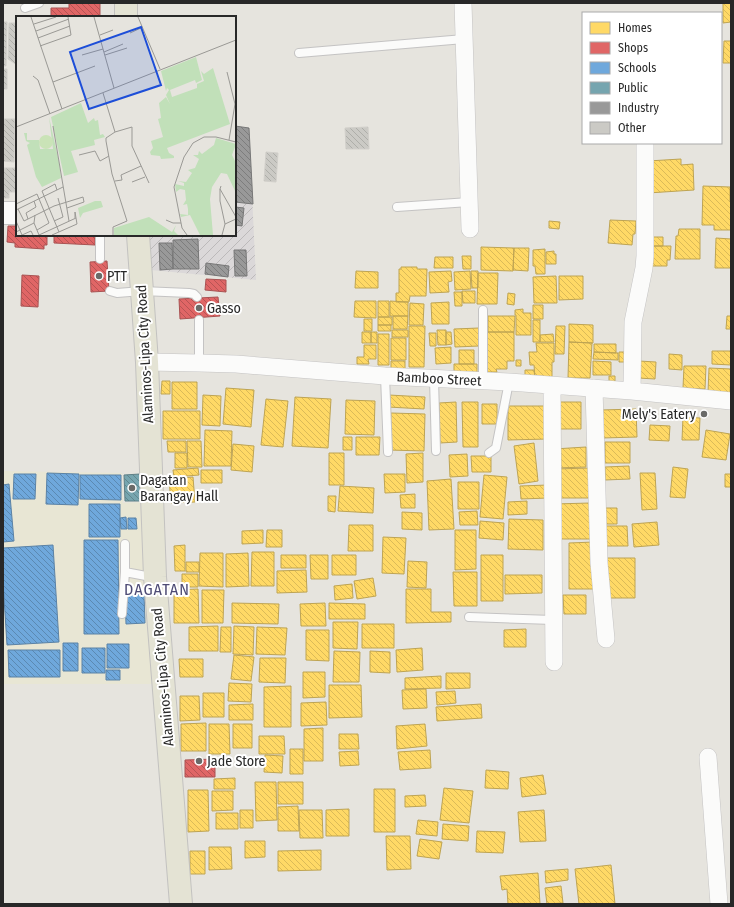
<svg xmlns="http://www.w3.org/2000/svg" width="734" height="907" viewBox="0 0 734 907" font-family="'Fira Sans Condensed',sans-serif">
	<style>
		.industrial { fill: url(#industrial-furrows) }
		.education { fill: #e8e6d4 }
		.homes { fill: url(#homes-back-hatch); stroke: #bea453 }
		.shops { fill: url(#shops-back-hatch); stroke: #a95353 }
		.schools { fill: url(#schools-back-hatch); stroke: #5a82a6 }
		.public { fill: url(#public-back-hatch); stroke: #5f8086 }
		.industry { fill: url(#industry-back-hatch); stroke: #777 }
		.building { fill: url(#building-back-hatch); stroke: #d1cfca }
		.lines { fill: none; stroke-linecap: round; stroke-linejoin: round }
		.lane-casing { stroke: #c4c3c3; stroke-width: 10 }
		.street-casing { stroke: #c4c3c3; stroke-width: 18 }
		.secondary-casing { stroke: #c4c3c3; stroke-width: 24 }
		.primary-casing { stroke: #c3c2c0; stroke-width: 24 }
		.lane { stroke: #fbfbfa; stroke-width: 8 }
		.street { stroke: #fbfbfa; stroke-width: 17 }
		.secondary { stroke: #fbfbfa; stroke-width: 22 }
		.primary { stroke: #e4e3d4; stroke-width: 22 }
		.poi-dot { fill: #6a6a68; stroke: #fff; stroke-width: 1.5 }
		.labels { text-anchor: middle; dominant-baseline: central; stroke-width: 4; stroke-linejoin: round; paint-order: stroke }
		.poi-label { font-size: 14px; fill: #282828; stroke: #fff; text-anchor: start }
		.street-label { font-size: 14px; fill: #282828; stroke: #fff }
		.quarter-label { font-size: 16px; letter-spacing: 1px; fill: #4e4c75; stroke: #fff }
		.inset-road { fill: none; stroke: #9a9995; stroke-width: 1 }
		.view { fill: #1d4ed8; fill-opacity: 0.15; stroke: #1d4ed8; stroke-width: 2 }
		.inset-edge { fill: none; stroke: #282828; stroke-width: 2 }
	</style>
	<defs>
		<pattern id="industrial-furrows" width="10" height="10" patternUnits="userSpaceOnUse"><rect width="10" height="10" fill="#dbd8d9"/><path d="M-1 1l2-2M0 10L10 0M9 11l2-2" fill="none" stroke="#bcb9ba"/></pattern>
		<pattern id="homes-back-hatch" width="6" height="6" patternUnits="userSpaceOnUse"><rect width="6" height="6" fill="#ffd966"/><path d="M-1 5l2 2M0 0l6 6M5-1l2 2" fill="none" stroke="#dbba58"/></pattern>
		<pattern id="shops-back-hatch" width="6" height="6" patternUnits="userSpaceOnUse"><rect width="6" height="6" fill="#e06666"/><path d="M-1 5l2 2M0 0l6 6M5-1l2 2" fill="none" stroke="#b65454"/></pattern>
		<pattern id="schools-back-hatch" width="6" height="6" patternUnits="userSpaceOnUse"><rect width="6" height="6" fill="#6fa8dc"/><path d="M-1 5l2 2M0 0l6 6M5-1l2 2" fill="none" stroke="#5b89b2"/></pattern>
		<pattern id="public-back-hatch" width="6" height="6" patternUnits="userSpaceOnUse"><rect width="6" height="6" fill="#76a5af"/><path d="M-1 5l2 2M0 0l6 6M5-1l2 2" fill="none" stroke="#61868e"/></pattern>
		<pattern id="industry-back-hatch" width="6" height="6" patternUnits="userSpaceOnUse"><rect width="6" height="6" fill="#999"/><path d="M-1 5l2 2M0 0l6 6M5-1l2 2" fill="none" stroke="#7d7d7d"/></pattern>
		<pattern id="building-back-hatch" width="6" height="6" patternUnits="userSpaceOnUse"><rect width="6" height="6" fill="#cbcac5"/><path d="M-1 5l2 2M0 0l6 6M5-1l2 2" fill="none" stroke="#aeaea9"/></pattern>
	</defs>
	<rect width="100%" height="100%" fill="#e6e4de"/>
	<path class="industrial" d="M235 126 249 128 256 280 151 270 149 235H235Z"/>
	<path class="education" d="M3 471 122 473 123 503 141 502 156 684H3Z"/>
	<path class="homes" d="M723 3H731V22L723 23Z
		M724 41H731V63H723Z
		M681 159V165L693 164 694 190 648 193V161Z
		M703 186 730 187V202H731V230H714V225H702Z
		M610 220 636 221 635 234H633L632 245 608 243Z
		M549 221 560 222 559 229 549 228Z
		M679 229H700V259H675L676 236H678Z
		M649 237H663V246H649Z
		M716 238 731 239V268H715Z
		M648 246H671L670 260H667V266H649Z
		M481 247 514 248 513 271 481 270Z
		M514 248H529L528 271 513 270Z
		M545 249V274H536L535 266H533V250Z
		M554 251V254H556V264H546V252Z
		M462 256H471V269H463Z
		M435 257H453V268H434Z
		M401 267H417V269H427L426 296H410L409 302H396V293H399V269H401Z
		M356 271 378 272V288H355Z
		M451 271 452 281 448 282 449 292 430 293 429 272Z
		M470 271 471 289 455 290 454 272Z
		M471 271H478V288H472Z
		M478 273H498L497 304H477Z
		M556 276 557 303H534L533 277Z
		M559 276H583V299L559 300Z
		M462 291H475V303H463Z
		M454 292H462V306H455Z
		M508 293 515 294 514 305 507 304Z
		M355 301H376V318L354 317Z
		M378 301H389V317H378Z
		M390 301 408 302V316H390Z
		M449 302V324H432L431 303Z
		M410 303 424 304 423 325H409Z
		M533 305H543V319H533Z
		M523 309V313H531V335H516V315H515V310Z
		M393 316H408L407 329H393Z
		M488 316H515L514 332H488Z
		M727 316H731V329H726Z
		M378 317H392V325H378Z
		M364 319H372V331H364Z
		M533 320H540V342H533Z
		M569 324 593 325V343L569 342Z
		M378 325H391V331H378Z
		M409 326H425L424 367H409Z
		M556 326H565L564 354H555Z
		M479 328V346L455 347 454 329Z
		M392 330H408V337H392Z
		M437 330H446V345H438Z
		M362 332H371V343H362Z
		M371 332H377V343H371Z
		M446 332H451L452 344 446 345Z
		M486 332H514V361H507V369H496L497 372H485Z
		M429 333H436V346H430Z
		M378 334H389V365H378Z
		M553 334 554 342H540V335Z
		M391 338H406V360H391Z
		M569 342 592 343 590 378H568Z
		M536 343H554V362H552V378H535L534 365H530L529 352H537Z
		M594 344H616V353L594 352Z
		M364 345H376V359H368L369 364H357V357H364Z
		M451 347V363L436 364 435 348Z
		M459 350H474V364H459Z
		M712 351H731V365L712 364Z
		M594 352 618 353V360L593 359Z
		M619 352H626V362H619Z
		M669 354 682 355V370L669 369Z
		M516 360H521V366H516Z
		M391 361H405V369H391Z
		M593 361 611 362V375H593Z
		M639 361 656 362 655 379 638 378Z
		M454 364H477V373L454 374Z
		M684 366H706L705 389 683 388Z
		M709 368 731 369 730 393H708Z
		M525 370H534L535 378H525Z
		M609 376H615V382H609Z
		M162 381H170V394H161Z
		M172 382H197V409H172Z
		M226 388 254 390 251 427 223 424Z
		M203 395 221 396 220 426 202 425Z
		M389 395 425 397 424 409 388 407Z
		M295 397 331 399 328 448 292 446Z
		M266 399 288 401 283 447 261 445Z
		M346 400 375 401 374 435 345 434Z
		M456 402 457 442 440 443 439 403Z
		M462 402H478V447H463Z
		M557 402H581V429H556Z
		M482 404H497V424H482Z
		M508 406H548V439L508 440Z
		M636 409 637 437 602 438 601 410Z
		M163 411H200V439H163Z
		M391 413 425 414 424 451 389 450Z
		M683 417 700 418 699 440H682Z
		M650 425 670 426 669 441 649 440Z
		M205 430 232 431 231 466H204Z
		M706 430 730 434 726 460 702 457Z
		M343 437H352V450H343Z
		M356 437H380L379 455H356Z
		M167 441H186V452H168Z
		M187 441H201L202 467H188Z
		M605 442H630V463H605Z
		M534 443 538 481 519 484 514 446Z
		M233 444 254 446 252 472 231 470Z
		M586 447V467L555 468 554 449Z
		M175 453H187V468H175Z
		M329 453H344V485H329Z
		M423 453V482L407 483 406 454Z
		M467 454 468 476 450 477 449 455Z
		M471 456H491V472H472Z
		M629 466 630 479 605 480V467Z
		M673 467 688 469 685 498 670 497Z
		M198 468 199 475 174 477 173 470Z
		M589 468V498H555V469Z
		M201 470H222V483H201Z
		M640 473H655L657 509 642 510Z
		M384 474H405V492L385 493Z
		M725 474H731V487H725Z
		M484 475 507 477 503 519 480 517Z
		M193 477 195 502 171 503 169 479Z
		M451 479 454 529 429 530 427 481Z
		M458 482H479V509H458Z
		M548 485V498L521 499 520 486Z
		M340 486 374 488 373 513 338 511Z
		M415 494V508H401L400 495Z
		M328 496H336L335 512 328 511Z
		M527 501V514L508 515V502Z
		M590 503 591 539H554V504Z
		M598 508H617V524H599Z
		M477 511 478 525H460L459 512Z
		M402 512 422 513V530L402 529Z
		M509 519 543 520V550L508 549Z
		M480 521 504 523 503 540 479 538Z
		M657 522 659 545 634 547 632 524Z
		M349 525H373V551H348Z
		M599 526H627L628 546H600Z
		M263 530V543L242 544V531Z
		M267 530H282V547H266Z
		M455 530H476V569L455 570Z
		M383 537 406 538 404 574 382 573Z
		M594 542V589H569V543Z
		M185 545V571H175L174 546Z
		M252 552H274V586H251Z
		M200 553H223V587L199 586Z
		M248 553 249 586 226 587V554Z
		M281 555H306V568H281Z
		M310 555H328V579H311Z
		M332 555H356V575H332Z
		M481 555H503V601H481Z
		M603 558H635V598H603Z
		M408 561 427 562 426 588 407 587Z
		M186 562H199V572H186Z
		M306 570 307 592 277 593V571Z
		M453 572H477V606H454Z
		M182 574H198V587H182Z
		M505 575H542V593L505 594Z
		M373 578 376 596 357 599 354 581Z
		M352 584 353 598 335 600 334 586Z
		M198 589 199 623H174V590Z
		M406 589H431V612H451V622L406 623Z
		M202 590H224L223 623H202Z
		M563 595H586V614H564Z
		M232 603 279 604 278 624 232 623Z
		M325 603 326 626H301L300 604Z
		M329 603 365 604V619H329Z
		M333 622H358L357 649 333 648Z
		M362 624H394V648H362Z
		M218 626V651H189V627Z
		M234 626 254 627 253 655 233 654Z
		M221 627H231V652H220Z
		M257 627 287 628 285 655 256 654Z
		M526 629V647H504V630Z
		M306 630H329V661L306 660Z
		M422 648 423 670 397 672 396 650Z
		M334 651 360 652 359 682H333Z
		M370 651 390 652V673L370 672Z
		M234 655 254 657 251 681 231 679Z
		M260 658H286L285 683 259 682Z
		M179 659H203V677H180Z
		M303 672H325V697L303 698Z
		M446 673H470V688L446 689Z
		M441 676V688L405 689V678Z
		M229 683 252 684 251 702 228 701Z
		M329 685H361L362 717 329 718Z
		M291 686V727H264V687Z
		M426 689 427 708 403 709 402 690Z
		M455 691 456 703 437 705 436 692Z
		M203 693H224V717H203Z
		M180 696H199L200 720 180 721Z
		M326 702 327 725 301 726V703Z
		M253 704V720H229V705Z
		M481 704 482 718 437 721 436 707Z
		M206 723V751H181V724Z
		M209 724H229L230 754H209Z
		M233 724H252V748H233Z
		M425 724 427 746 397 749 396 726Z
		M323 728V761H304V729Z
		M339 734H358L359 749H339Z
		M259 736H284L285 754H259Z
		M290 749H303V774H290Z
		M430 750 431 768 400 770 398 752Z
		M358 751 359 765 340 766 339 752Z
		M265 755 283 756 282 773 264 772Z
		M486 770 509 772 508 789 485 788Z
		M543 775 546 794 522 797 520 778Z
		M235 778V789H214V779Z
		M255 782H276L277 820 256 821Z
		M278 782H303V804H278Z
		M444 788 473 791 469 823 440 820Z
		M374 789H395V832H374Z
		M188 790H208L209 831 188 832Z
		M212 791H233V810L212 811Z
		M425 795 426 806 405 807V796Z
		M298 806 299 831H278V807Z
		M349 809V836H326V810Z
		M240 810H253V828H240Z
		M299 810H322L323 838H300Z
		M544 810 546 841 520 842 518 812Z
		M216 813H238V829H216Z
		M418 820 438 822 437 836 416 834Z
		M443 824 469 826 468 841 442 839Z
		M477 831 505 832 503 853 476 852Z
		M386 836H410L411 869 387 870Z
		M420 839 442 842 439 859 417 856Z
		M245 841H265V857L245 858Z
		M209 847H231L232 869 209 870Z
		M321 850V870L278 871V851Z
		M190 851H205V874H190Z
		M611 865 615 904H579L575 869Z
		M568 869V880L546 883 545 871Z
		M538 873 540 904H508L507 889 502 890 500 876Z
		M561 886 563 903 547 904 545 888Z"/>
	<path class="shops" d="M69 3H100V17H51V8H69Z
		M8 226H17V235H47V245H44V249L15 247V243L7 242Z
		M54 235H95V245L54 243Z
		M107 261 109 291 91 292 90 262Z
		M22 275 39 276 38 307 21 306Z
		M206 279 226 280V292L205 290Z
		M218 297 220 316 180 319 179 299Z
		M215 759V777H185V760Z"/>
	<path class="schools" d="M47 473 79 474 78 505 46 504Z
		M14 474H36L35 499H13Z
		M80 475H121V500L80 499Z
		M9 484 14 541 3 542V485Z
		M89 504H120V537H89Z
		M126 517 127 529H121L120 518Z
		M128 518H136L137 529H128Z
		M84 540H118L119 634H84Z
		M53 545 59 642 7 645 3 582V548Z
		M144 594 145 623 126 624 125 595Z
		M63 643H78V671H63Z
		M107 644H129V668H107Z
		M82 648H105V673H82Z
		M8 650H60V677H9Z
		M106 670H120V680H106Z"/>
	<path class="public" d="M140 474 141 501H125L124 475Z"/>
	<path class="industry" d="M235 126 249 128 253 204 235 202Z
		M235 207 244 208 242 226 235 225Z
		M198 239 199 269H173V240Z
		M159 243H172L173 269 160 270Z
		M234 250H246L247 276H235Z
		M206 263 229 266 228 277 205 274Z"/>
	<path class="building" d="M3 22H7L6 66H3Z
		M9 23H17V65L8 59Z
		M3 69H7V89H3Z
		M3 119H15L14 162 3 161Z
		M368 127 369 149H346L345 128Z
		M266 152 278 153 276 182 264 181Z
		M3 168H17V192H9V198H3Z"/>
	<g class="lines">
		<defs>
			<path id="lane" d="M25 8 39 3
				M299 53 464 39
				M397 207 469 202
				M100 259V235
				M110 291 117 293 142 291 189 293 194 294 197 297
				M199 320V363
				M385 376 388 452
				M434 379 436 451
				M483 381V310
				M489 453 496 448 509 382
				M125 544V572
				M122 614 125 572 146 576 154 577
				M469 617 553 620"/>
			<path id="street" d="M463 3 470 229
				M147 362 199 363 236 364 385 376 509 382 632 391 731 401
				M552 386 554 662
				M594 388 599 563 606 639
				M632 391 633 322 644 268 645 256V143
				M708 757 719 904"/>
			<path id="secondary" d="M3 213H17"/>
			<path id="primary" d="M126 3V17
				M138 235 147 362 155 577 181 904"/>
		</defs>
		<use href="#lane" class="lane-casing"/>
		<use href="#street" class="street-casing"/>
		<use href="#secondary" class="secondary-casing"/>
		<use href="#primary" class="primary-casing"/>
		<use href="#lane" class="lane"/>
		<use href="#street" class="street"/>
		<use href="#secondary" class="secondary"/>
		<use href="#primary" class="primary"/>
	</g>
	<g class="poi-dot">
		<circle cx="99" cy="276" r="4"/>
		<circle cx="199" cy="308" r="4"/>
		<circle cx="704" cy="414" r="4"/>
		<circle cx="132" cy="488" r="4"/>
		<circle cx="199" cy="761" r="4"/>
	</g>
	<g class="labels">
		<g class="poi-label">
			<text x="107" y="276">PTT</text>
			<text x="207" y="308">Gasso</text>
			<text x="696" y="414" text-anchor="end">Mely's Eatery</text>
			<text x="140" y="480">Dagatan<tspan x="140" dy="16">Barangay Hall</tspan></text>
			<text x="207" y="761">Jade Store</text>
		</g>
		<g class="street-label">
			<text transform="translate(145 354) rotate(-93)">Alaminos-Lipa City Road</text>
			<text transform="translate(439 379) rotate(3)">Bamboo Street</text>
			<text transform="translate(163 677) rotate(-95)">Alaminos-Lipa City Road</text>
		</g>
		<g class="quarter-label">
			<text x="157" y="589">DAGATAN</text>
		</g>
	</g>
	<g transform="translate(16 16)">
		<rect width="220" height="220" fill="#e6e4de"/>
		<path d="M180 41 186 64 180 67 179 64 154 74 156 81 181 72V68L188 65 185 55 188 58 197 52 214 108 151 132 153 137 158 140V142L145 143 144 140 135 139 134 136 137 132 135 125 147 121 142 103 145 102 143 87 150 81 154 88 150 79 153 74 151 72 150 75 145 55ZM65 87 72 107 78 102 79 105 82 104 84 119 87 118 89 121 78 124 79 129 55 135 62 156 48 160 35 101ZM33 101 43 146 45 162 26 171 20 161 11 129 14 127 10 125 8 117H11V124H23L24 133H37ZM200 122 220 128 216 139 220 147V177L211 158 205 157 196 171 194 183 197 219H184L174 199 165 201 164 198 172 199V193L171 188 167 189 170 184 169 174 164 173 160 176 159 168 168 170V167L162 165 170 166 176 157 172 154 179 152 183 143 177 139H182L183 135 186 138 198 129ZM79 185H85L87 191 67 197 64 202 62 192ZM133 201 156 216 160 209 158 215 162 219H98V212Z" fill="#c1e0b9"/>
		<path d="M23 126a7 7 0 1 1 14 0a7 7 0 1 1-14 0Z" fill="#cae3b7"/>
		<path class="inset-road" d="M15 1 46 93M78 1 98 72M122 1 144 53M18 8 40 1M20 15 53 3M114 17 127 11M84 19 97 14M22 22 54 10M24 30 55 19 52 1M88 36 107 28M66 39 87 33M89 39 111 32M211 56 219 88 213 124M17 60 22 64 34 98M37 66 79 50M87 77 99 116 90 122V125L96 158 111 205 97 211V219M37 110 53 205M0 111 220 24M99 116 116 111V130L133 167M63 139 79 135 84 145 93 140M99 165 106 164 105 159 125 150M116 166 129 161M205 170 204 173 220 201M204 173V185L209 208M41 174 39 168 26 175 43 216M0 188 21 178 33 207 21 214M2 193 8 205 38 190 67 181 68 186 51 192M0 194 47 171M12 203 10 197 20 191 18 185M150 204 157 207H165M0 205 6 219M38 205 47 201 42 182M18 207 23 219M0 216 18 207 19 199M6 219 15 215 17 219M23 219 60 202M36 219 61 208 59 196V202M171 219 166 212 158 171 168 141 177 127 188 121H200L220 126M206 219 209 208 220 203"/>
		<path class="view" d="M125 11 145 69 73 93 54 36Z"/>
		<rect width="220" height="220" class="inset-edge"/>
	</g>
	<rect width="734" height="907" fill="none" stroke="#282828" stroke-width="8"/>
	<rect x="582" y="12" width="140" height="132" fill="#ffffff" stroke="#a9a9a9"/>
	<rect x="590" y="22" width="20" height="12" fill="#ffd966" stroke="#a9a9a9"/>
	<text x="618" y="32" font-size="12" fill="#282828">Homes</text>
	<rect x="590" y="42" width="20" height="12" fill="#e06666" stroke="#a9a9a9"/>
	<text x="618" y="52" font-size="12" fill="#282828">Shops</text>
	<rect x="590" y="62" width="20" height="12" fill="#6fa8dc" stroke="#a9a9a9"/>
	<text x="618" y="72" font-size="12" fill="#282828">Schools</text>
	<rect x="590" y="82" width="20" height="12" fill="#76a5af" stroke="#a9a9a9"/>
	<text x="618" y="92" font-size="12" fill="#282828">Public</text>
	<rect x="590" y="102" width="20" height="12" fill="#999999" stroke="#a9a9a9"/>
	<text x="618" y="112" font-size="12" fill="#282828">Industry</text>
	<rect x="590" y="122" width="20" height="12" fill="#cbcac5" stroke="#a9a9a9"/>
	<text x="618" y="132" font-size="12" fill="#282828">Other</text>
</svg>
